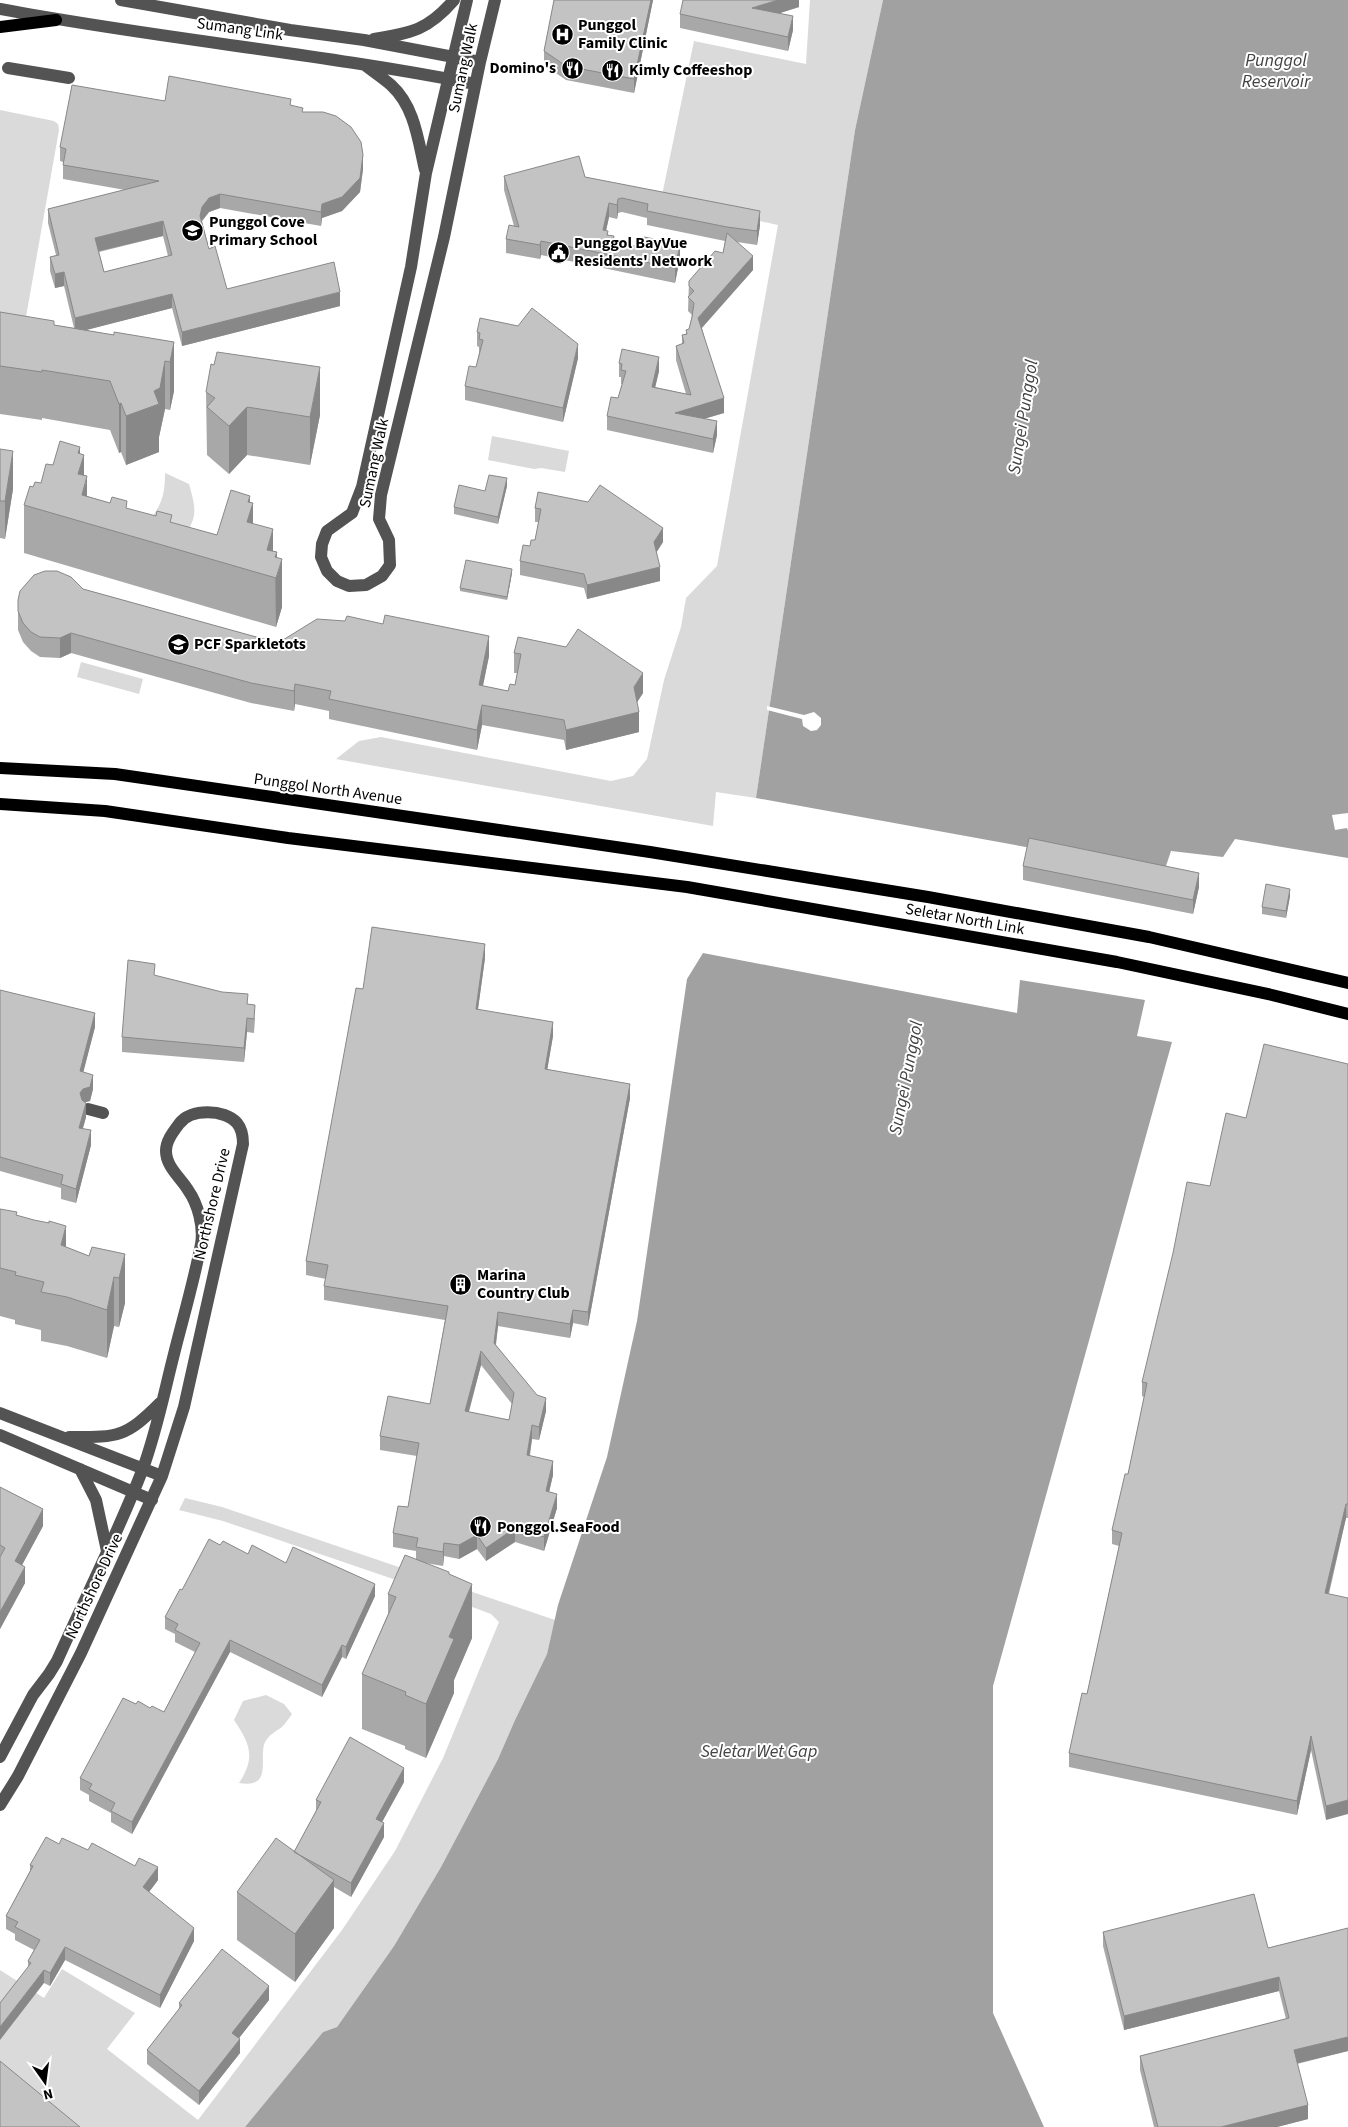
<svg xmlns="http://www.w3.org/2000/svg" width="1348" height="2127" viewBox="0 0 1348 2127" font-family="'Source Sans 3',sans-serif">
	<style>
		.green { fill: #dadada }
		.water { fill: #a1a1a1 }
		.pier { fill: #fff }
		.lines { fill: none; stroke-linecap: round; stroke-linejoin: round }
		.minor { stroke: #535353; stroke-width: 12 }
		.major { stroke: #000; stroke-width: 12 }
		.wall { fill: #a8a8a8; fill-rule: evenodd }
		.shaded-wall { fill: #888 }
		.building { fill: #c3c3c3; stroke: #888; fill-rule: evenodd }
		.labels { text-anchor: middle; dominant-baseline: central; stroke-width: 4; stroke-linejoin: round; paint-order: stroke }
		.poi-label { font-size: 16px; font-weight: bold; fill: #000; stroke: #fff; text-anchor: start }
		.street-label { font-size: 16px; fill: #000; stroke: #fff }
		.water-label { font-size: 18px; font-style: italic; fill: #424242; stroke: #fff }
	</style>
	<rect width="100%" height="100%" fill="#fff"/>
	<path class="green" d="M810 0H883L855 130 756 798 716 792 713 826 336 759 359 741 381 737 611 781 633 776 647 759 664 680 681 627 686 598 717 566 778 225 661 200 694 41 806 64Z
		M0 110 54 121 58 124 59 130 26 317 0 322Z
		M492 436 569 451 565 472 541 468 534 469 488 460Z
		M165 473 189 484C195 506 199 516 184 536L152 517C163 502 165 491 165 473Z
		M81 662 143 679 139 694 77 677Z
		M185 1498 222 1507 555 1620 547 1654 515 1720 498 1759 441 1867 394 1946 337 2027 323 2032 245 2127H69L0 2071V1970L44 1998 62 1969 135 2013 107 2049 198 2120 342 1930 395 1851 443 1758 499 1622 491 1614 440 1595 223 1521 179 1510Z
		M266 1695 284 1704 292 1714C289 1718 286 1723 282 1727 275 1732 270 1734 265 1742 258 1757 274 1789 239 1783 256 1757 250 1744 234 1720L243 1701Z"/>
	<path class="water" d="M883 0H1348V858L1235 839 1223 857 1171 851 1164 872 756 798 855 130Z
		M703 953 1017 1013 1020 980 1145 1000 1137 1036 1172 1042 993 1686V2013L1044 2127H245L323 2032 337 2027 394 1946 441 1867 498 1759 515 1720 547 1654 558 1605 607 1457 637 1321 687 979Z"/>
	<path class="pier" d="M767 706 804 715 814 712 821 718V725L817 730 811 731 803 726 802 719 767 710Z
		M1348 813V831L1347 828 1335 830 1332 815Z"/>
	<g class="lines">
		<path class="minor" d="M121 0 290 30 364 40 480 62
			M467 0 426 173 411 267 362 487 352 513 327 531 322 544 321 557 327 571 337 581 349 586 366 585 382 576 390 565 389 540 379 519 381 495 444 237 480 62 495 0
			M0 9C158 39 318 53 475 84
			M374 39C412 33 428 30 454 0
			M366 66C374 72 383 78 391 85 415 107 418 140 425 170
			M8 68 69 78
			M88 1109 103 1113
			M0 1413 162 1476
			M0 1435 152 1500
			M69 1437C118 1437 125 1438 160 1403
			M80 1469 96 1500 107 1551
			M0 1757 33 1695 49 1674 57 1661C85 1598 117 1535 142 1471 156 1434 164 1393 174 1354 183 1318 194 1281 201 1244 204 1227 198 1204 188 1190 181 1178 166 1167 166 1151 166 1141 173 1132 179 1124 190 1108 225 1109 237 1123 242 1129 243 1136 243 1144L184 1407 162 1476 81 1653 18 1776 0 1805"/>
		<path class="major" d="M0 27 56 20
			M0 768 115 774 650 852 928 897 1149 937 1348 983
			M0 804 105 811 288 838 687 887 1117 962 1272 995 1348 1014"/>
	</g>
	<path class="wall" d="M554 0H653L634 93 566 80 544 65V51Z
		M799 0V7L780 13 793 30 788 51 680 28V14Z
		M165 101 291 105 303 112 363 169 360 192 342 211 322 218 321 226 220 208 209 212 202 221 209 249 227 289 340 306 182 346 172 308 85 330 114 335 174 342V391L170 410 165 409 159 437V452L126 465 121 452 119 453 110 430 42 418V420L0 414V312L54 325 74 328 64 286 55 288 50 271V257L56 255 48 223V209L125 190 63 179V162L60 161V147ZM163 236 168 256 104 272 99 252Z
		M504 176 585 177 760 225 757 245 737 242 753 270 702 328 724 413 704 419 717 435 713 453 607 430V416L618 398 622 384H621V377H619V363L659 371 655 387 686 394 676 360V346L682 344V335L686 334V330L689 329 692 315 688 311 689 281 723 253 725 241 647 225V218L622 212 618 213 617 219 609 217 606 231 608 235 614 241 680 258 675 283 541 255 540 259 506 253V239L514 226 504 190Z
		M477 332 578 358 563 422 465 400V386L476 367 479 353V347L477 346Z
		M206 392 320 415 310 465 247 455 229 474 207 455Z
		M0 449 13 489 5 539 0 538Z
		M80 454 87 496 172 523 217 535 250 503 253 524 277 557 282 607 276 627 24 553V505L33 487 41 483 53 465Z
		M507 486 498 524 454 514V507L485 491Z
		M538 492 663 542 656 553 660 581 587 599 584 588 520 575V561L535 540 539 522H535V508Z
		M512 573 507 600 460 591V588Z
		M83 589 278 643 489 656 483 686 508 691 515 685 517 673H514V653L518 637 643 693 637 702 639 732 566 750 564 740 482 725 477 750 329 719V711L295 704 294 711 251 703 71 653 60 658 40 657 31 651 23 642 18 630V611Z
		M1023 866 1199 887 1193 914 1023 880Z
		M1290 896 1286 918 1262 914V907Z
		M485 958 478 1009 553 1036 547 1069 630 1098 588 1326 573 1323 570 1338 498 1326 496 1345 546 1411 539 1440 532 1439 530 1456 553 1475 549 1492 557 1508 544 1551 515 1542 486 1561 477 1549 459 1559 444 1556 443 1566 425 1563 449 1574 472 1638 454 1680V1693L426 1758 405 1749V1746L362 1729V1674L388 1614V1594L416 1559V1551L393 1547V1533L408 1507 417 1456 380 1450V1436L430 1404 445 1320 324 1300V1286L326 1279 306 1275V1261L363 989ZM481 1365 512 1404 509 1420 469 1412Z
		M155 976 248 1004 255 1019 254 1033 247 1032 244 1062 122 1052V1037Z
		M0 990 95 1027 83 1072 93 1089 90 1101 85 1102 86 1117 83 1128 91 1145 76 1203 61 1199V1188L0 1171Z
		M1348 1064V1518H1346L1329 1594 1326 1820 1311 1750 1297 1815 1069 1767V1753L1087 1694 1119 1546 1112 1544V1530L1128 1474 1144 1397 1142 1396V1382L1210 1186 1246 1118Z
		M0 1209 17 1215 66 1247 89 1256 125 1254V1303L119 1327 114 1326 107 1358 67 1346 41 1341V1330L15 1324V1320L0 1316Z
		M0 1487 43 1526 22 1565 25 1583 0 1629Z
		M220 1545 248 1554 286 1563 375 1596 346 1659 342 1657 322 1697 230 1652 132 1834 111 1822V1813L89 1801V1795L80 1790V1778L136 1704 164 1712 195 1652 175 1642V1634L165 1629V1617L182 1590Z
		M404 1782 382 1822 384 1837 351 1897 334 1887V1928L295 1982 237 1940V1892L294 1852 316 1811V1800Z
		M59 1844 88 1850 158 1880 149 1892 194 1941 160 2008 65 1960 50 1986 44 1983 28 1966V1961L34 1950 15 1940V1934L6 1929V1916L30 1871V1865Z
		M1348 1928V2051L1297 2064 1308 2119 1277 2127H1154L1140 2070V2056L1286 2019 1279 1991 1124 2030 1103 1946V1932L1268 1948Z
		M269 2000 239 2038 240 2053 199 2105 147 2064V2050L179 2010V2003Z"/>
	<path class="shaded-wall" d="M651 0H653L634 93V79Z
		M778 0H799V7L752 22V8Z
		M793 16V30L788 51V37Z
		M363 155V169L360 192 342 211 322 218 321 226V212L322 204Z
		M220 194V208L209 212 202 221 200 216 202 207 209 198Z
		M618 199V213L617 219V205Z
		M609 203V217L603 244V230Z
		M760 211V225L757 245V231Z
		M163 221V236L95 252V238Z
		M541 241V255L540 259V245Z
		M680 244V258L675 283V268Z
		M753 256V270L698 332V318Z
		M64 272V286L55 288V274Z
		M340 292V306L182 346V332Z
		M172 294V308L75 333V318Z
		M174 342V391L170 410V362Z
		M578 344V358L563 422V408Z
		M659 357V371L652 401V387Z
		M165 361V409L159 437V452L126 465V416L154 391Z
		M320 367V415L310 465V417Z
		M724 398V413L675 427V413Z
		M121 403V452L119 453V404Z
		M247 407V455L229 474V426Z
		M717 421V435L713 453V439Z
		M80 447V467L84 455V490L87 476V524L82 508 78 522V453Z
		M13 451V489L5 539V501Z
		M507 478V486L498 524V517Z
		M250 496V511L253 503V552L247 571V522L248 502Z
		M663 528V542L654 556V542Z
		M273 529V578L267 550Z
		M277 552V576L282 559V607L276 627 275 557Z
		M660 567V581L587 599V585Z
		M512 569V573L507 600V597Z
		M71 633V653L60 658V638Z
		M489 636V656L479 704V685Z
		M643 673V693L634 707V687Z
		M295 684V704L294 711V691Z
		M482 705V725L477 750V730Z
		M639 712V732L566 750V730Z
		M1199 873V887L1193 914V900Z
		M1290 889V896L1286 918V911Z
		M485 944V958L476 1023V1009Z
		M95 1013V1027L80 1085V1071Z
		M247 1018V1032L244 1062V1048Z
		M553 1022V1036L545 1083V1069Z
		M93 1075V1089L90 1101 83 1103 80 1093Z
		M630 1084V1098L588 1326V1312Z
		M86 1103V1117L79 1142V1128Z
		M91 1130V1145L76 1203V1189Z
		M66 1226V1274L61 1245Z
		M125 1254V1303L119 1327V1278Z
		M114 1277V1326L107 1358V1310Z
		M573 1310V1323L570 1338V1324Z
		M498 1312V1326L494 1357V1343Z
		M481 1351V1365L465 1425V1411Z
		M546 1398V1411L539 1440V1427Z
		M532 1425V1439L527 1469V1455Z
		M553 1461V1475L546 1505V1491Z
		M557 1494V1508L544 1551V1537Z
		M1346 1504V1518L1325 1607V1593Z
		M43 1509V1526L15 1578V1561Z
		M515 1528V1542L486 1561V1548Z
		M477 1535V1549L459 1559V1545Z
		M444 1543V1556L443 1566V1552Z
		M25 1567V1583L0 1629V1612Z
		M375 1584V1596L346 1659V1647Z
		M472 1584V1638L454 1680V1693L426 1758V1704L449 1637Z
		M230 1640V1652L132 1834V1822Z
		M342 1645V1657L322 1697V1685Z
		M1311 1736V1750L1297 1815V1801Z
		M404 1768V1782L376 1833V1819Z
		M1348 1800V1814L1326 1820V1806Z
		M384 1823V1837L351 1897V1883Z
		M158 1867V1880L143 1900V1887Z
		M334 1880V1928L295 1982V1934Z
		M194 1928V1941L160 2008V1995Z
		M65 1947V1960L50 1986V1973Z
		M44 1970V1983L0 2040V2027Z
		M1279 1977V1991L1124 2030V2016Z
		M269 1986V2000L232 2047V2033Z
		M1348 2037V2051L1294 2064V2050Z
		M240 2039V2053L199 2105V2091Z
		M1308 2105V2119L1277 2127H1221Z"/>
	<path class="building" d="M554 0H651L634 79 566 66 544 51Z
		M683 0H778L752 8 793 16 788 37 680 14Z
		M169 76 291 99 290 105 303 108 302 112H323L336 116 351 127 361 142 363 155 360 178 342 197 322 204 321 212 220 194 209 198 202 207 200 216 209 249 215 246 227 289 334 262 340 292 182 332 172 294 75 318 64 272 55 274 50 257 59 255 48 209 159 181 63 165 66 149 60 147 72 85 165 101ZM163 221 172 255 104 272 95 238Z
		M579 156 585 177 760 211 757 231 727 227 647 211 648 204 622 198 618 199 617 205 609 203 603 230 608 231 607 235 614 236 613 241 643 248 644 237 680 244 675 268 541 241 540 245 506 239 509 225 519 227 504 176Z
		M727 233 753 256 698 318 724 398 675 413 717 421 713 439 607 416 611 397 618 398 626 371 621 370 622 364 619 363 622 349 659 357 652 387 691 395 676 346 684 343 682 335 687 334 686 330 689 329 692 317 694 303 688 297 694 291 689 286V281L715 251 723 253Z
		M532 308 578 344 563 408 465 386 469 366 476 367 483 340 479 339 480 333 477 332 480 318 518 326Z
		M0 312 54 321V325L114 335V332L174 342 170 362 165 361 160 388 154 391 159 404 126 416 121 403 119 404 110 381 42 370V372L0 366Z
		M217 352 320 367 310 417 247 407 229 426 207 407 215 398 206 392 211 364 214 365Z
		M60 441 80 447 78 453 84 455 78 474 87 476 82 495 110 503 112 497 127 501 126 508 156 516 157 511 172 515 170 522 217 535 231 490 250 496 248 502 253 503 247 522 273 529 267 550 277 552 275 557 282 559 276 578 24 505 30 486 33 487 35 482 41 483 46 464 53 465Z
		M0 449 13 451 5 501H0Z
		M489 475 507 478 498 517 454 507 459 485 485 491Z
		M600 485 663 528 654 542 660 567 587 585 584 574 520 561 523 545 530 546 531 540H535L541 509 535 508 538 492 588 502Z
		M466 560 512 569 507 597 460 588Z
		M45 571H57L71 577 83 589 278 643 317 619 345 621 347 616 383 624 385 615 489 636 479 685 508 691 510 684 515 685 521 654 514 653 518 637 566 647 578 629 643 673 634 687 639 712 566 730 564 720 482 705 477 730 329 699 331 691 295 684 294 691 251 683 71 633 60 638 40 637 31 632 23 623 18 611V600L20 591 34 575Z
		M1029 838 1199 873 1193 900 1023 866Z
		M1266 884 1290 889 1286 911 1262 907Z
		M372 927 485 944 476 1009 553 1022 545 1069 630 1084 588 1312 573 1310 570 1324 498 1312 494 1343 537 1395 546 1398 539 1427 532 1425 527 1455 553 1461 546 1491 557 1494 544 1537 515 1528 486 1548 477 1535 459 1545 444 1543 443 1552 416 1547 418 1538 393 1533 398 1506 408 1507 419 1443 380 1436 388 1396 430 1404 448 1306 324 1286 328 1265 306 1261 356 988 363 989ZM481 1351 514 1393 509 1420 465 1411Z
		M128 960 155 964 154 975 222 992 248 994 247 1004 255 1005 254 1019 247 1018 244 1048 122 1037Z
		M0 990 95 1013 80 1071 93 1075 90 1087 83 1089 80 1093 82 1100 86 1103 79 1128 91 1130 76 1189 61 1184 63 1175 0 1157Z
		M1264 1044 1348 1064V1504H1346L1325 1593 1348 1598V1800L1326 1806 1311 1736 1297 1801 1069 1753 1082 1693 1087 1694 1122 1533 1112 1530 1125 1474H1128L1147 1383 1142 1382 1173 1253 1187 1182 1210 1186 1226 1113 1246 1118Z
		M0 1209 17 1212 16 1215 34 1220 49 1223V1221L66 1226 61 1245 89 1256 92 1247 125 1254 119 1278 114 1277 107 1310 67 1297 41 1292 44 1282 15 1275 16 1272 0 1268Z
		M0 1487 43 1509 15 1561 25 1567 0 1612V1557L5 1548 0 1545Z
		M209 1539 220 1545 223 1541 248 1554 252 1545 286 1563 293 1547 375 1584 346 1647 342 1645 322 1685 230 1640 132 1822 111 1811 115 1803 89 1789 92 1784 80 1778 123 1698 136 1704 138 1701 150 1708 152 1706 164 1712 200 1643 175 1630 178 1624 165 1617 180 1589 182 1590Z
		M405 1555 449 1572V1574L472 1584 449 1637 454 1639 426 1704 405 1695 406 1692 362 1674 396 1597 388 1594Z
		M350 1737 404 1768 376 1819 384 1823 351 1883 294 1852 321 1802 316 1800Z
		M46 1837 59 1844 62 1838 88 1850 92 1843 135 1866 139 1858 158 1867 143 1887 194 1928 160 1995 65 1947 50 1973 44 1970 0 2027V2003L31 1963 28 1961 40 1940 15 1927 18 1922 6 1916 33 1866 30 1865Z
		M276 1838 334 1880 295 1934 237 1892Z
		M1254 1894 1268 1948 1348 1928V2037L1294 2050 1308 2105 1221 2127H1158L1140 2056 1289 2018 1279 1977 1124 2016 1103 1932Z
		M222 1949 269 1986 232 2033 240 2039 199 2091 147 2050 182 2005 179 2003Z
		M0 2061 80 2127H0Z"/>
	<defs>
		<symbol id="hospital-disc" viewBox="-11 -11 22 22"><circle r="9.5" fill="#000" stroke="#fff"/><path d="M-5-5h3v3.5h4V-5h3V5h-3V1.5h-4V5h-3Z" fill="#fff"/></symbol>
		<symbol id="restaurant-disc" viewBox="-11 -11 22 22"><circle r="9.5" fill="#000" stroke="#fff"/><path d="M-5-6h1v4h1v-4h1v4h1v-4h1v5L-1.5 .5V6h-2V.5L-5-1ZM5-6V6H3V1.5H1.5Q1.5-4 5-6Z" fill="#fff"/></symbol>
		<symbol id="school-disc" viewBox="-11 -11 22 22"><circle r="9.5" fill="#000" stroke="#fff"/><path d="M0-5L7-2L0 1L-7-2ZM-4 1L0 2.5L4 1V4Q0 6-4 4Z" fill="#fff"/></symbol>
		<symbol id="civic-disc" viewBox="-11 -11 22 22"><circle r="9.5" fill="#000" stroke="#fff"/><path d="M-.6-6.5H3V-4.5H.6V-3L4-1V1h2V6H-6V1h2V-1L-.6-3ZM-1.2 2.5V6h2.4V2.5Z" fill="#fff"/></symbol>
		<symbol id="building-disc" viewBox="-11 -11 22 22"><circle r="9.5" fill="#000" stroke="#fff"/><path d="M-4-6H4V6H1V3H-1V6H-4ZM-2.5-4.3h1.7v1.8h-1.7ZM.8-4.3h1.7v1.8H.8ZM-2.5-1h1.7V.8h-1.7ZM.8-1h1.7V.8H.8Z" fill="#fff"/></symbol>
	</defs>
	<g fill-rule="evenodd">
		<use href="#hospital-disc" x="550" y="22" width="25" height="25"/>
		<use href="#restaurant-disc" x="560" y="56" width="25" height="25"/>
		<use href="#restaurant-disc" x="600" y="58" width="25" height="25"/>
		<use href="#school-disc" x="180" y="218" width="25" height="25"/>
		<use href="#civic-disc" x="546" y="240" width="25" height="25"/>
		<use href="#school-disc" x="166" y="632" width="25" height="25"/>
		<use href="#building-disc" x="448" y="1272" width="25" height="25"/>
		<use href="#restaurant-disc" x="468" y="1514" width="25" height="25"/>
	</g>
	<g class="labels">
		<g class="poi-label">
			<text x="578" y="25">Punggol<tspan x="578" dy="18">Family Clinic</tspan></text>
			<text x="556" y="68" text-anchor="end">Domino's</text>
			<text x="629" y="70">Kimly Coffeeshop</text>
			<text x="209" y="222">Punggol Cove<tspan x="209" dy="18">Primary School</tspan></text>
			<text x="574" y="243">Punggol BayVue<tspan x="574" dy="18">Residents' Network</tspan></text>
			<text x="194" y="644">PCF Sparkletots</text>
			<text x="477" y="1275">Marina<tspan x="477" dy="18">Country Club</tspan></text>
			<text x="497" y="1527">Ponggol.SeaFood</text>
		</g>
		<g class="street-label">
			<text transform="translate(240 29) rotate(8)">Sumang Link</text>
			<text transform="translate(463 68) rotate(-78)">Sumang Walk</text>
			<text transform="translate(374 463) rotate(-78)">Sumang Walk</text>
			<text transform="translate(328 789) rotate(8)">Punggol North Avenue</text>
			<text transform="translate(965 919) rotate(10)">Seletar North Link</text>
			<text transform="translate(212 1204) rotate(-77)">Northshore Drive</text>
			<text transform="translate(94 1586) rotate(-65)">Northshore Drive</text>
		</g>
		<g class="water-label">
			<text x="1276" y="60">Punggol<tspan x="1276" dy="21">Reservoir</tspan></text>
			<text transform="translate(1023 417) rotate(-81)">Sungei Punggol</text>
			<text transform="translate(906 1078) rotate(-79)">Sungei Punggol</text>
			<text x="759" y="1751">Seletar Wet Gap</text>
		</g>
	</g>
	<g transform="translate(45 2082) rotate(166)" stroke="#ffffff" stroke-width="4" paint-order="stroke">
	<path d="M0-4L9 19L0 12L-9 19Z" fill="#000000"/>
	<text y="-8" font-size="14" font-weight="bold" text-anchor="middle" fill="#000000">N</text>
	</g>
</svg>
